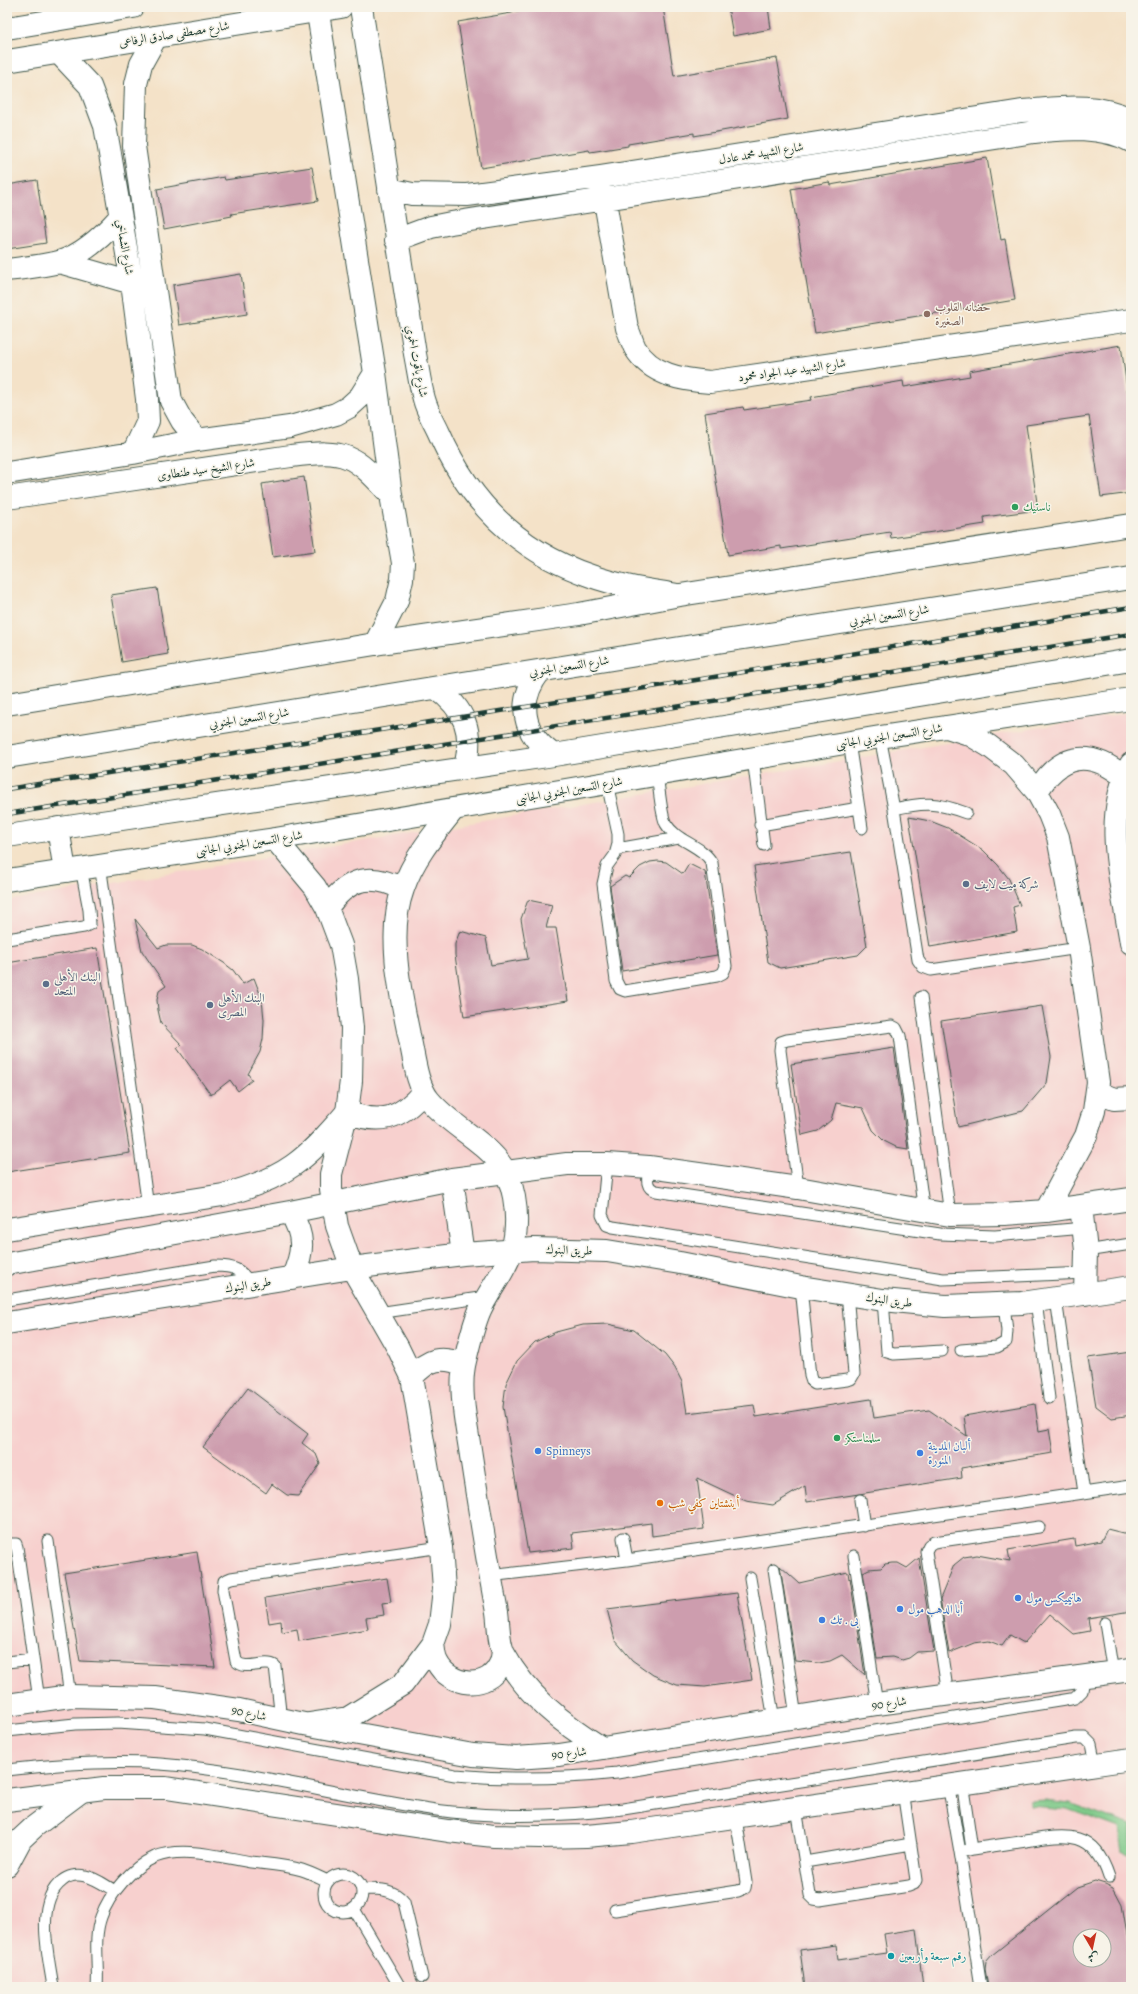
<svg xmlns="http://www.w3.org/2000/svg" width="1138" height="1994" viewBox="0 0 1138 1994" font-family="Alegreya,Amiri,serif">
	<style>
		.built { fill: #f7d0ce; fill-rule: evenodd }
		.green { fill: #7bc786; stroke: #4d825d }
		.building { fill: #cd9dae; fill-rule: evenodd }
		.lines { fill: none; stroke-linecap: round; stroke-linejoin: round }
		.service-casing { stroke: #3f564a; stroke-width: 13 }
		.minor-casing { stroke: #3f564a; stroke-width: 24 }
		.tertiary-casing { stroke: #3f564a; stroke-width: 24 }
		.trunk-casing { stroke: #3f564a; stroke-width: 24 }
		.service { stroke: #fff; stroke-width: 11 }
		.minor { stroke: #fff; stroke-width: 22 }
		.tertiary { stroke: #fff; stroke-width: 22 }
		.trunk { stroke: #fff; stroke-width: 22 }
		.rail-casing { stroke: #1f3d34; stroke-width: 4.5 }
		.rail { stroke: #f7f3e8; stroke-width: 3; stroke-dasharray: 9; stroke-linecap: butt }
		.education-dot { fill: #8d6e63; stroke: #f7f3e8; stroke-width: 1.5 }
		.leisure-dot { fill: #2e9e5b; stroke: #f7f3e8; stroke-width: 1.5 }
		.service-dot { fill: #5c6f8a; stroke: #f7f3e8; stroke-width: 1.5 }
		.shop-dot { fill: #3f7fe0; stroke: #f7f3e8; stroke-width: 1.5 }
		.food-dot { fill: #e8710a; stroke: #f7f3e8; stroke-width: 1.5 }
		.culture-dot { fill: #0f9aa8; stroke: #f7f3e8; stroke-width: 1.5 }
		.labels { text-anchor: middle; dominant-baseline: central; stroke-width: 3; stroke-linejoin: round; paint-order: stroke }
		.street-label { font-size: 12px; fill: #1f3d34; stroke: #f7f3e8 }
		.education-label { font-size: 12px; fill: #785e54; stroke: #f7f3e8; text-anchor: start }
		.leisure-label { font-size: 12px; fill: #27864d; stroke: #f7f3e8; text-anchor: start }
		.service-label { font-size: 12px; fill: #4e5e75; stroke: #f7f3e8; text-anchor: start }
		.shop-label { font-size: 12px; fill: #366cbe; stroke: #f7f3e8; text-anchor: start }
		.food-label { font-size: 12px; fill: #c56008; stroke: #f7f3e8; text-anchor: start }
		.culture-label { font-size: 12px; fill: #0d838f; stroke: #f7f3e8; text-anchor: start }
	</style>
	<rect width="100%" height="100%" fill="#f7f3e8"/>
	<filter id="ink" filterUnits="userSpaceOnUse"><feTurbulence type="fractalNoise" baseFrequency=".025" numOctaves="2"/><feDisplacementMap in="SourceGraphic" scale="8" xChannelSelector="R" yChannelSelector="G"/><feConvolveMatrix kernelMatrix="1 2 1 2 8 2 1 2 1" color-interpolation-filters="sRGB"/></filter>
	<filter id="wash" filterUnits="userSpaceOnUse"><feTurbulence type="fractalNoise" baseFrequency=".012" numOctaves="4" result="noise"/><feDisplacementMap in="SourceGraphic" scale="16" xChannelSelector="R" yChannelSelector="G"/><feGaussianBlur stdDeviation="0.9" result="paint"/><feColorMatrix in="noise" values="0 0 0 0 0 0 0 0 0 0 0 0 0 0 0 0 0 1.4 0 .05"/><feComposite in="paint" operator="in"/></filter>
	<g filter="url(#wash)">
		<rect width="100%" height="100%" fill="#f4e2c8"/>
		<path class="built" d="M1131 712V1987H7V901ZM1080 1936H1104V1960H1080Z"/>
		<path class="green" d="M1046 1800 1070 1803 1131 1825V1855L1123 1852 1119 1828 1067 1809 1029 1806V1801Z"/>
		<g id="blocks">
			<path class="building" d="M547 7H663L674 76 777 58 788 119 694 136V133L628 144V146L590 152 589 150 481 168 458 22Z
				M728 7H768L771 29 733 36Z
				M987 158 1001 240 1005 239 1015 300 815 333 791 189 829 182 830 185Z
				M312 167 318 201 231 214 232 216 164 229 157 189 224 177 225 180Z
				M37 180 46 243 7 249V185Z
				M241 274 247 314 179 325 173 285Z
				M1121 345 1131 417V493L1101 497 1089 416 1026 425 1038 510 984 517 985 524 933 532 891 538 890 532 781 549V546L728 555 705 413 743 407 744 410 812 400 811 397 903 381 904 387 970 376 969 371Z
				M304 477 315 551 273 557 262 484Z
				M157 588 168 654 122 662 111 595Z
				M909 817 930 821 948 828 983 850 998 865 1009 879 1020 905 1013 907 1017 932 930 947Z
				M851 852 867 946 858 955 780 968 768 962 754 866Z
				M658 861 666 862 683 874 689 864 705 872 717 955 622 971 610 886 625 876 629 878 640 867 650 862Z
				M528 900 552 905 546 928H556L568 1001 464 1017 455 955V944L460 931 486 938 491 965 528 959 521 919Z
				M135 919 158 948 166 945H192L202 949 224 963 233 970 243 984 254 978 262 999 264 1020 263 1039 260 1052 248 1074 252 1080 238 1091 230 1080 211 1095 177 1048 182 1045 161 1023 158 1010 157 1000 159 991 166 986 142 951Z
				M97 948 130 1153 7 1172V963Z
				M1042 1006 1051 1057 1047 1083 1023 1111 958 1127 941 1021Z
				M894 1048 908 1149 896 1147 884 1141 873 1130 863 1108 836 1103 831 1120 818 1131 802 1135 791 1064Z
				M608 1324 634 1330 665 1355 675 1368 682 1382 687 1413 754 1405 756 1417 871 1399 874 1418 929 1410 967 1436 964 1416 1035 1404 1039 1431 1049 1429 1053 1453 961 1468 962 1478 807 1502 805 1486 773 1505 746 1501 697 1478 704 1529 652 1536 651 1523 572 1533 574 1548 528 1553 503 1407 506 1384 517 1361 535 1342 556 1332 583 1325Z
				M1131 1352V1415L1112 1418 1096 1406 1088 1358Z
				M248 1388 308 1434 302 1443 316 1454 320 1464 298 1496 287 1495 272 1484 266 1493 203 1447Z
				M1107 1529 1123 1533 1131 1532V1611L1088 1618 1090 1631 1074 1634 1050 1614 1024 1643 1010 1635 1002 1646 989 1641 974 1643 949 1653 940 1599 954 1565 964 1557 977 1555 1010 1561 1008 1550 1074 1539 1075 1546 1101 1541Z
				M197 1552 215 1667 80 1661 64 1573Z
				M919 1558 934 1651 917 1652 909 1658 902 1660 893 1657 877 1658 863 1572 869 1569 881 1568 885 1564 892 1563H898L907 1568Z
				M780 1566 799 1583 848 1572 849 1579 850 1578 865 1675 842 1655 830 1661 819 1663 795 1661Z
				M387 1578 391 1602 382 1603 384 1615 366 1618 368 1629 299 1641 297 1629 282 1632 281 1621 269 1623 265 1598Z
				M737 1593 752 1680 705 1687 677 1685 653 1675 632 1660 615 1640 607 1609Z
				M1095 1881 1105 1884 1113 1888 1122 1905 1131 1959V1987H988L985 1969 986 1962 992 1955 1077 1887ZM1080 1936H1104V1960H1080Z
				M916 1929 923 1987H805L800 1950 836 1945 838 1960 887 1953 884 1934Z"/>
		</g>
	</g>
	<g filter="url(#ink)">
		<use href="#blocks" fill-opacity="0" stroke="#3f564a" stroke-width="1"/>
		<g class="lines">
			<defs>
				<path id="service" d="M880 737 894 809 918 960 923 967 931 970 1079 948
					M849 742 862 828
					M753 758 764 845
					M607 783 618 834V844L615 855 607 866 603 884 616 981 620 989 625 991 717 976 723 973 726 966 712 863C702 845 677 842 666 824 661 816 659 785 657 775
					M894 809C924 802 936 802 966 813
					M760 825 859 808
					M617 849 679 838
					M100 864 148 1207
					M7 939 84 927 90 924 89 910 81 868
					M921 997 950 1215
					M607 1164 602 1215 607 1225 613 1227 943 1279 1086 1273
					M649 1167C648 1176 644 1188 656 1191L940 1234 995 1236 1084 1228
					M798 1188 780 1050 781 1042 787 1040 892 1026 896 1028 900 1036 924 1212
					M1086 1251 1131 1244
					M801 1287 810 1376 812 1382 815 1384 847 1380 851 1379 854 1374 847 1293
					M1056 1299 1084 1493
					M7 1300 215 1266C235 1266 240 1269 252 1285
					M883 1300 887 1352 894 1354 942 1351
					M1036 1301 1049 1398
					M378 1313 486 1297
					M961 1350 997 1347 1006 1342 1007 1331 1004 1304
					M860 1500 864 1526
					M623 1538 627 1560
					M48 1541 70 1696
					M7 1544H16L17 1547 39 1700
					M854 1556 877 1704
					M774 1569 796 1717
					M489 1576 627 1560 1131 1486
					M750 1578 774 1720
					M1105 1623 1113 1673
					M7 1662 33 1659
					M948 1695 926 1551 929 1545 934 1542 1039 1527
					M281 1720 275 1666C264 1659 246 1672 236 1661L223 1590 224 1581 231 1578 441 1547
					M7 1731 75 1724 118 1723 205 1729 455 1775C510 1780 562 1779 617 1773L1071 1699 1075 1698 1082 1691 1084 1677
					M7 1770C58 1764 109 1760 160 1764 258 1771 354 1800 452 1812 510 1818 566 1816 623 1809L1076 1738H1085L1091 1744 1095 1764
					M948 1784 960 1852 972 1849 962 1782
					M796 1808 810 1895 814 1899 820 1900 909 1886 914 1884 916 1880 903 1791
					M972 1849C990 1846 1008 1844 1026 1841 1068 1834 1094 1830 1109 1877
					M960 1852 981 1987
					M805 1862 911 1844
					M324 1893a19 19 0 1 1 38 0a19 19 0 1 1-38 0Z
					M362 1889C377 1889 394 1888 404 1902L422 1977
					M354 1909 400 1987
					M615 1910 738 1891 745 1888 746 1882 736 1818
					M53 1987C49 1958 34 1902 62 1881 68 1876 77 1874 85 1876 96 1878 106 1886 115 1891
					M97 1987C99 1964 93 1939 101 1917 109 1894 132 1867 155 1857 184 1846 222 1857 251 1862 268 1864 286 1865 302 1870 311 1873 319 1877 328 1881"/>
				<path id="minor" d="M317 7 375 373 391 495 403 563 402 579 397 601 375 644
					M361 7 415 354C418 369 420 385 424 399 427 411 434 422 439 433 469 502 519 552 591 576 619 586 648 590 677 595
					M156 37 141 64 136 84 134 146 171 401 182 421 197 440
					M59 53 90 86 105 126 109 148 132 283 147 399 148 421 133 453
					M602 184 627 328C630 334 632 342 635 348 651 375 682 380 710 382L1131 320
					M389 189 412 194 467 195 601 177 1022 111C1065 108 1090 102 1131 119
					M396 240 431 227 451 223 1034 132C1066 128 1102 126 1131 141
					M59 262 132 283
					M7 270C24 268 42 266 59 262 83 255 104 235 120 217
					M7 473 133 453 197 440 290 427 336 414 349 407 360 397 375 373
					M7 498 291 456C347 449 353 454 391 495
					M947 727 969 734 989 746 1014 765 1037 792 1049 814 1058 837 1079 948 1098 1082 1094 1111 1086 1136 1046 1211
					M1131 764C1101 818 1122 884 1131 943
					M1037 792C1059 753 1090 749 1124 777
					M454 809C434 834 413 859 403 889 387 932 400 992 409 1035 414 1056 416 1084 429 1100 459 1136 505 1145 514 1197 517 1214 517 1233 512 1250 506 1271 489 1290 480 1310 473 1326 469 1344 465 1361 458 1389 467 1428 471 1456 479 1508 487 1560 497 1612 499 1625 498 1642 504 1654 526 1695 563 1724 602 1748
					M275 839 315 887 327 908 341 945 347 979 352 1028 351 1081 347 1112 331 1174V1189L337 1226 352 1268 398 1348 412 1377 441 1547 444 1589 440 1624 433 1644 403 1684 348 1718 309 1724
					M327 908C348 878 370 872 403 889
					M1097 1092 1114 1099 1131 1098
					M347 1112C380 1125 401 1119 423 1092
					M412 1377C428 1359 441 1355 464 1365
					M433 1644C434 1649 434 1657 437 1662 449 1687 488 1691 500 1664 502 1661 502 1656 503 1652
					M7 1865 21 1839 35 1826 83 1790"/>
				<path id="tertiary" d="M7 28 133 7
					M7 61 341 7
					M7 704 375 644 579 614 680 595 1131 525
					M7 880 275 839 880 737 1131 699
					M452 1179 463 1254
					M1081 1206 1086 1251 1085 1294
					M290 1212C305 1236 304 1252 292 1278
					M7 1229 223 1195C285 1179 306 1160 347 1112
					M7 1264 290 1212 452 1179 567 1164H607L649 1167 798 1188 950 1215 1004 1214 1046 1211 1131 1199
					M7 1323 352 1268 463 1254 534 1249 607 1251 680 1263 801 1287 883 1300 945 1306 1022 1303 1131 1287
					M7 1705 70 1696 155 1698 239 1710 304 1724 473 1755 516 1758 559 1755 877 1704 1131 1670
					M7 1800 104 1788H166L448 1831 494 1836 540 1837 586 1836 631 1832 1131 1759"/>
				<path id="trunk" d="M540 671C516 702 522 734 554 755
					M436 688C465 709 474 732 465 767
					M7 757 711 643 1131 578
					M58 828 65 871
					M7 836 554 755 1131 660"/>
			</defs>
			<use href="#service" class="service-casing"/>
			<use href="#minor" class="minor-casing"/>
			<use href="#tertiary" class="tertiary-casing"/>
			<use href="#trunk" class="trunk-casing"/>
			<use href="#service" class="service"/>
			<use href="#minor" class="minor"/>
			<use href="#tertiary" class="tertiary"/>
			<use href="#trunk" class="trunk"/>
			<defs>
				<path id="rail" d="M7 789 696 680 1131 607
					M7 814 1131 634"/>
			</defs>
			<use href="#rail" class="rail-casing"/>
			<use href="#rail" class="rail"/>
		</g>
	</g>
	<circle class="education-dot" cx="927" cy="314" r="4"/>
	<g class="leisure-dot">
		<circle cx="1015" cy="507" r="4"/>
		<circle cx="837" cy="1438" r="4"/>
	</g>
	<g class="service-dot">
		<circle cx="966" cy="884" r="4"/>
		<circle cx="46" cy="984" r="4"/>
		<circle cx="210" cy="1005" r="4"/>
	</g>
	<g class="shop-dot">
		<circle cx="538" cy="1451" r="4"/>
		<circle cx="920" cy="1453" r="4"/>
		<circle cx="1018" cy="1598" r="4"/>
		<circle cx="900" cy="1609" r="4"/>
		<circle cx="822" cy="1620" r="4"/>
	</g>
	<circle class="food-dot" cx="660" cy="1503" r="4"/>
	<circle class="culture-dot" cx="891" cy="1956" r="4"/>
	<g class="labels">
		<g class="street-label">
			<text transform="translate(174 34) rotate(-9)">شارع مصطفى صادق الرفاعى</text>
			<text transform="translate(761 153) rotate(-9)">شارع الشهيد محمد عادل</text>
			<text transform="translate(125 247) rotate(80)">شارع الشماخي</text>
			<text transform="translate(417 361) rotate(79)">شارع ياقوت الحموي</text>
			<text transform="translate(792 370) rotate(-8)">شارع الشهيد عبد الجواد محمود</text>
			<text transform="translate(206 469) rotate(-8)">شارع الشيخ سيد طنطاوى</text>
			<text transform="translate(889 615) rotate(-9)">شارع التسعين الجنوبي</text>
			<text transform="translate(569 666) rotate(-9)">شارع التسعين الجنوبي</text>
			<text transform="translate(249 718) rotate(-9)">شارع التسعين الجنوبي</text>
			<text transform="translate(889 736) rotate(-9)">شارع التسعين الجنوبي الجانبى</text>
			<text transform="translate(569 790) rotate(-10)">شارع التسعين الجنوبي الجانبى</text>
			<text transform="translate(249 843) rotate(-9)">شارع التسعين الجنوبي الجانبى</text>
			<text transform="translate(569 1250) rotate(2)">طريق البنوك</text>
			<text transform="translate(248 1285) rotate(-9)">طريق البنوك</text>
			<text transform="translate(889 1300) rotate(8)">طريق البنوك</text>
			<text transform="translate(889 1703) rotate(-8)">شارع 90</text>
			<text transform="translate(249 1713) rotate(12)">شارع 90</text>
			<text transform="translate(569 1753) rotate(-7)">شارع 90</text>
		</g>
		<g class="education-label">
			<text x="935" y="307">حضانه القلوب<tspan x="935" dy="14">الصغيرة</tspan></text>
		</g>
		<g class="leisure-label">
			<text x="1023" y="507">ناستيك</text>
			<text x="845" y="1438">سلمناستكز</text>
		</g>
		<g class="service-label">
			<text x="974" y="884">شركة ميت لايف</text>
			<text x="54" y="977">البنك الأهلى<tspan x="54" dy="14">المتحد</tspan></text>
			<text x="218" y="998">البنك الأهلى<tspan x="218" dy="14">المصرى</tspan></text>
		</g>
		<g class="shop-label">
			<text x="928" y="1446">ألبان المدينة<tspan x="928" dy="14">المنورة</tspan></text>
			<text x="546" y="1451">Spinneys</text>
			<text x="1026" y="1598">هانيميكس مول</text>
			<text x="908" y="1609">أبا الدهب مول</text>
			<text x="830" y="1620">بى . تك</text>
		</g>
		<g class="food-label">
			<text x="668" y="1503">أينشتاين كفي شب</text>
		</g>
		<g class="culture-label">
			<text x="899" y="1956">رقم سبعة وأربعين</text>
		</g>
	</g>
	<rect width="1138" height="1994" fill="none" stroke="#f7f3e8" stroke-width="24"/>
	<g transform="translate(1092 1948) rotate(171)"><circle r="19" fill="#f7f3e8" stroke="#a1aaa0"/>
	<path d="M0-3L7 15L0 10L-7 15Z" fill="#c8321e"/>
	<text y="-6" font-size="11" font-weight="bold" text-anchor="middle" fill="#1f3d34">ش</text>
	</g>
</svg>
